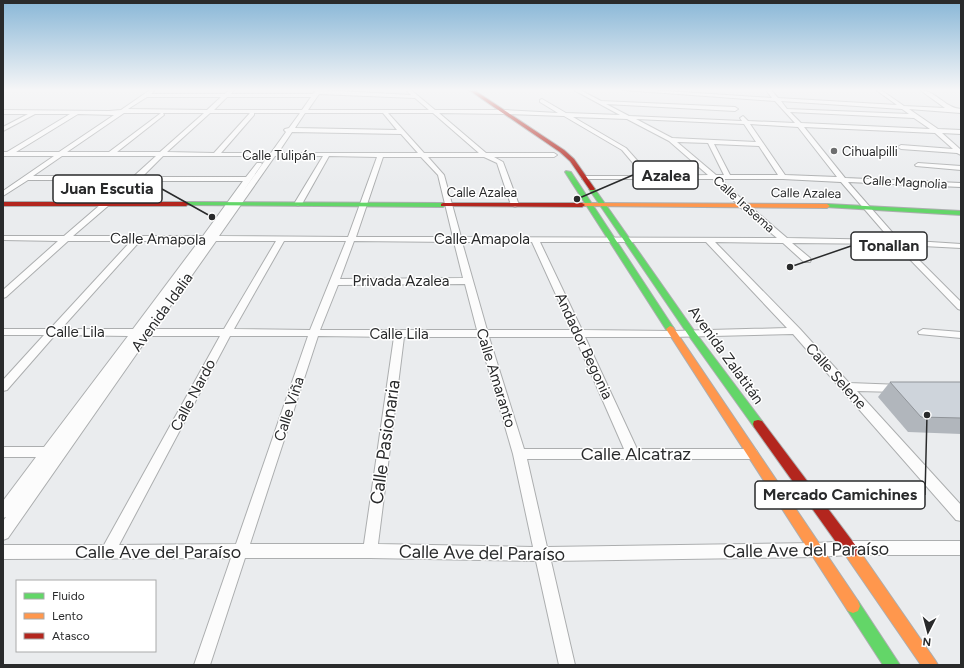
<svg xmlns="http://www.w3.org/2000/svg" width="964" height="668" viewBox="0 0 964 668" font-family="Figtree,sans-serif">
	<style>
		.lines { fill: none; stroke-linecap: round; stroke-linejoin: round }
		.street-casing { stroke: #acaeaf; stroke-width: 2 }
		.fast-casing { stroke: #acaeaf; stroke-width: 2 }
		.slow-casing { stroke: #acaeaf; stroke-width: 2 }
		.jam-casing { stroke: #acaeaf; stroke-width: 2 }
		.street { fill: #fcfcfc; fill-rule: evenodd }
		.fast { fill: #63d668; fill-rule: evenodd }
		.slow { fill: #ff974d; fill-rule: evenodd }
		.jam { fill: #b3261e; fill-rule: evenodd }
		.wall { fill: #b1b6bc }
		.building { fill: #ced4db; stroke: #909499 }
		.poi-dot { fill: #6d6e6f; stroke: #fff; stroke-width: 1.5 }
		.labels { text-anchor: middle; dominant-baseline: central; stroke-width: 3; stroke-linejoin: round; paint-order: stroke }
		.far-poi-label { font-size: 13px; fill: #292a2b; stroke: #fff; text-anchor: start }
		.far-street-label { font-size: 13px; fill: #292a2b; stroke: #fff }
		.street-label { font-size: 15px; fill: #292a2b; stroke: #fff }
		.near-street-label { font-size: 18px; fill: #292a2b; stroke: #fff }
		.leader { fill: none; stroke: #292a2b; stroke-width: 1.5 }
		.callout-dot { fill: #292a2b; stroke: #fff; stroke-width: 1.5 }
		.callout { fill: #fff; stroke: #292a2b; stroke-width: 1.5 }
		.callout-label { font-size: 16px; text-anchor: middle; font-weight: bold; fill: #292a2b }
	</style>
	<rect width="100%" height="100%" fill="#eaecee"/>
	<g class="lines">
		<defs>
			<path id="street" d="M150 90H155L151 94H225L229 90H234L231 94H313L316 90H321L411 95 406 90H411L435 110H505L558 113 540 102V100L542 99 566 113 620 115 574 90H580L601 101 735 107 738 109 735 111 606 104 629 116 742 121 740 118 743 116 748 121 795 123 775 101 623 90H651L772 98 766 90H771L778 98 897 105 876 90H881L904 106 945 108 920 90C935 90 945 108 961 109V113L909 109 938 129 961 130V134L942 133 961 150V155L957 153 901 149 898 147 901 145 953 149 935 133 804 127 845 178 961 183V187L848 182 899 240 961 244V248L904 245 961 302V310L958 309 895 244 792 243 810 258 811 260 810 262H804L783 243 715 242 800 329 849 383 902 385 904 388 902 391 898 392 857 391 961 505V521L956 520 793 334 673 337H585L637 449H752L756 450 758 454 756 458 752 459H527L547 547 816 543 849 541H961V555H849L816 557 551 561 575 665H559L536 561 370 558H245L210 665H194L231 558 3 559V545H104L220 336H149L8 538 3 540V521L6 517 3 518V501L36 457H3V447H44L128 336 55 335 7 390 3 391V380L44 335H3V329H50L131 241H68L6 297 3 298V290L58 241 3 240V236H64L129 180H28L3 196V191L54 156H3V152H7L70 114H35L3 131V127L28 114H3V110L109 111 121 110ZM319 94 415 98 429 110H308ZM147 97H221L207 110 128 109ZM227 97H311L302 110H214ZM781 101 902 109 909 114 787 109ZM790 112 914 118 930 129 801 123ZM124 113H161L109 152H67ZM163 113H204L160 152H117L164 115ZM210 113H250L214 153 167 152ZM254 113H300L289 128 285 129 284 130 286 132 271 153H221L254 115ZM305 113H383L397 130 295 128ZM388 113H433L479 153H424ZM439 113 505 114 564 116 622 150 644 176H584L582 177V179H713L740 207 777 238 461 237 444 175 428 157H484L497 163 511 205 515 207 519 205 503 162 494 157H554L557 155 554 153H486ZM78 114 114 115 59 152H16ZM573 117 627 119 669 141 708 175 651 176 626 148ZM636 119 744 124 756 142 672 138ZM750 124 798 127 837 177 785 175ZM292 132 401 134 418 153H278ZM677 142 708 143 724 175H716ZM714 144 759 146 778 175H730ZM62 156H156L134 176H33ZM163 156H268L242 193 262 164 261 163H257L246 177H142ZM275 156H323L294 204 298 206 302 204 329 156 377 157 348 237 219 236ZM383 157H421L438 175 453 237H356ZM720 179H783L841 182 891 240 787 238 746 203ZM137 181H243L203 236H73ZM140 241H199L133 329H61ZM216 241H276L224 329H154ZM284 241H346L310 330 234 329ZM354 241 454 242 463 278 340 279ZM462 242H532L572 330H487ZM540 242H706L787 328 673 331 582 330ZM465 284 477 330H320L338 285ZM230 336H308L236 544 119 545ZM318 336 394 337 364 544H250ZM404 337H479L513 454 533 547 378 544ZM489 337H575L624 449H524Z
				M918 163 961 166V170L916 166 915 165Z
				M923 329 961 332V338L919 334 918 332Z"/>
			<path id="fast" d="M566 171 571 172 673 327 674 329 673 331H667L565 172Z
				M590 188H594L695 332 762 421 763 424 762 427 758 428 754 427 689 336 589 189Z
				M186 202 443 203 446 205 443 207 184 205 183 204Z
				M827 204 961 211V215L825 207 824 206Z
				M853 599 858 601 900 665H883L848 611 846 606 848 601Z"/>
			<path id="slow" d="M582 203 827 204 830 206 827 208 580 206V204Z
				M670 326 673 327 858 601 860 606 858 611 853 613 848 611 666 329Z
				M851 545 856 546 935 660 938 665H921L846 556 844 551 846 546Z"/>
			<path id="jam" d="M469 90H474L564 150 574 159 595 189 594 190H590L570 161 560 152Z
				M3 202H186L189 204 186 206H3Z
				M443 203H582L585 205 582 207 441 206V204Z
				M758 420 762 421 856 546 858 551 856 556 851 557 846 556 754 427 753 424 754 421Z"/>
		</defs>
		<use href="#street" class="street-casing"/>
		<use href="#fast" class="fast-casing"/>
		<use href="#slow" class="slow-casing"/>
		<use href="#jam" class="jam-casing"/>
		<use href="#street" class="street"/>
		<use href="#fast" class="fast"/>
		<use href="#slow" class="slow"/>
		<use href="#jam" class="jam"/>
	</g>
	<path class="wall" d="M890 382H961V434L908 432 878 397Z"/>
	<path class="building" d="M890 382H961V418L921 417Z"/>
	<linearGradient id="sky" x2="0" y2="1"><stop stop-color="#89b7d7"/><stop offset="0.49" stop-color="#f6f6f7"/><stop offset="1" stop-color="#f6f6f7" stop-opacity="0"/></linearGradient>
	<rect width="964" height="184" fill="url(#sky)"/>
	<circle class="poi-dot" cx="834" cy="151" r="4"/>
	<g class="labels">
		<g class="far-poi-label">
			<text x="842" y="151">Cihualpilli</text>
		</g>
		<g class="far-street-label">
			<text x="279" y="155">Calle Tulipán</text>
			<text transform="translate(905 182) rotate(3)">Calle Magnolia</text>
			<text x="482" y="192">Calle Azalea</text>
			<text transform="translate(806 193) rotate(1)">Calle Azalea</text>
			<text transform="translate(744 204) rotate(42)">Calle Irasema</text>
		</g>
		<g class="street-label">
			<text transform="translate(158 239) rotate(1)">Calle Amapola</text>
			<text x="482" y="239">Calle Amapola</text>
			<text x="401" y="281">Privada Azalea</text>
			<text transform="translate(162 312) rotate(-54)">Avenida Idalia</text>
			<text x="75" y="332">Calle Lila</text>
			<text x="399" y="334">Calle Lila</text>
			<text transform="translate(584 346) rotate(65)">Andador Begonia</text>
			<text transform="translate(726 355) rotate(54)">Avenida Zalatitán</text>
			<text transform="translate(836 376) rotate(48)">Calle Selene</text>
			<text transform="translate(496 378) rotate(73)">Calle Amaranto</text>
			<text transform="translate(193 395) rotate(-62)">Calle Nardo</text>
			<text transform="translate(289 409) rotate(-72)">Calle Viña</text>
		</g>
		<g class="near-street-label">
			<text transform="translate(385 442) rotate(-82)">Calle Pasionaria</text>
			<text x="636" y="454">Calle Alcatraz</text>
			<text transform="translate(806 550) rotate(-1)">Calle Ave del Paraíso</text>
			<text x="158" y="552">Calle Ave del Paraíso</text>
			<text transform="translate(482 553) rotate(1)">Calle Ave del Paraíso</text>
		</g>
	</g>
	<path class="leader" d="M577 199L633 175M212 217L162 189M790 267L851 246M927 415L925 495"/>
	<g class="callout-dot">
		<circle cx="577" cy="199" r="4"/>
		<circle cx="212" cy="217" r="4"/>
		<circle cx="790" cy="267" r="4"/>
		<circle cx="927" cy="415" r="4"/>
	</g>
	<g class="callout">
		<rect x="633" y="161" width="65" height="28" rx="4"/>
		<rect x="53" y="175" width="109" height="28" rx="4"/>
		<rect x="851" y="232" width="76" height="28" rx="4"/>
		<rect x="755" y="481" width="170" height="28" rx="4"/>
	</g>
	<g class="callout-label">
		<text x="666" y="181">Azalea</text>
		<text x="107" y="194">Juan Escutia</text>
		<text x="889" y="251">Tonallan</text>
		<text x="840" y="500">Mercado Camichines</text>
	</g>
	<rect width="964" height="668" fill="none" stroke="#292a2b" stroke-width="8"/>
	<rect x="16" y="580" width="140" height="72" fill="#ffffff" stroke="#a9aaaa"/>
	<rect x="24" y="593" width="20" height="6" fill="#63d668" stroke="#a9aaaa"/>
	<text x="52" y="600" font-size="12" fill="#292a2b">Fluido</text>
	<rect x="24" y="613" width="20" height="6" fill="#ff974d" stroke="#a9aaaa"/>
	<text x="52" y="620" font-size="12" fill="#292a2b">Lento</text>
	<rect x="24" y="633" width="20" height="6" fill="#b3261e" stroke="#a9aaaa"/>
	<text x="52" y="640" font-size="12" fill="#292a2b">Atasco</text>
	<g transform="translate(928 632) rotate(186)" stroke="#ffffff" stroke-width="3" paint-order="stroke">
	<path d="M0-3L7 15L0 10L-7 15Z" fill="#292a2b"/>
	<text y="-6" font-size="11" font-weight="bold" text-anchor="middle" fill="#292a2b">N</text>
	</g>
</svg>
